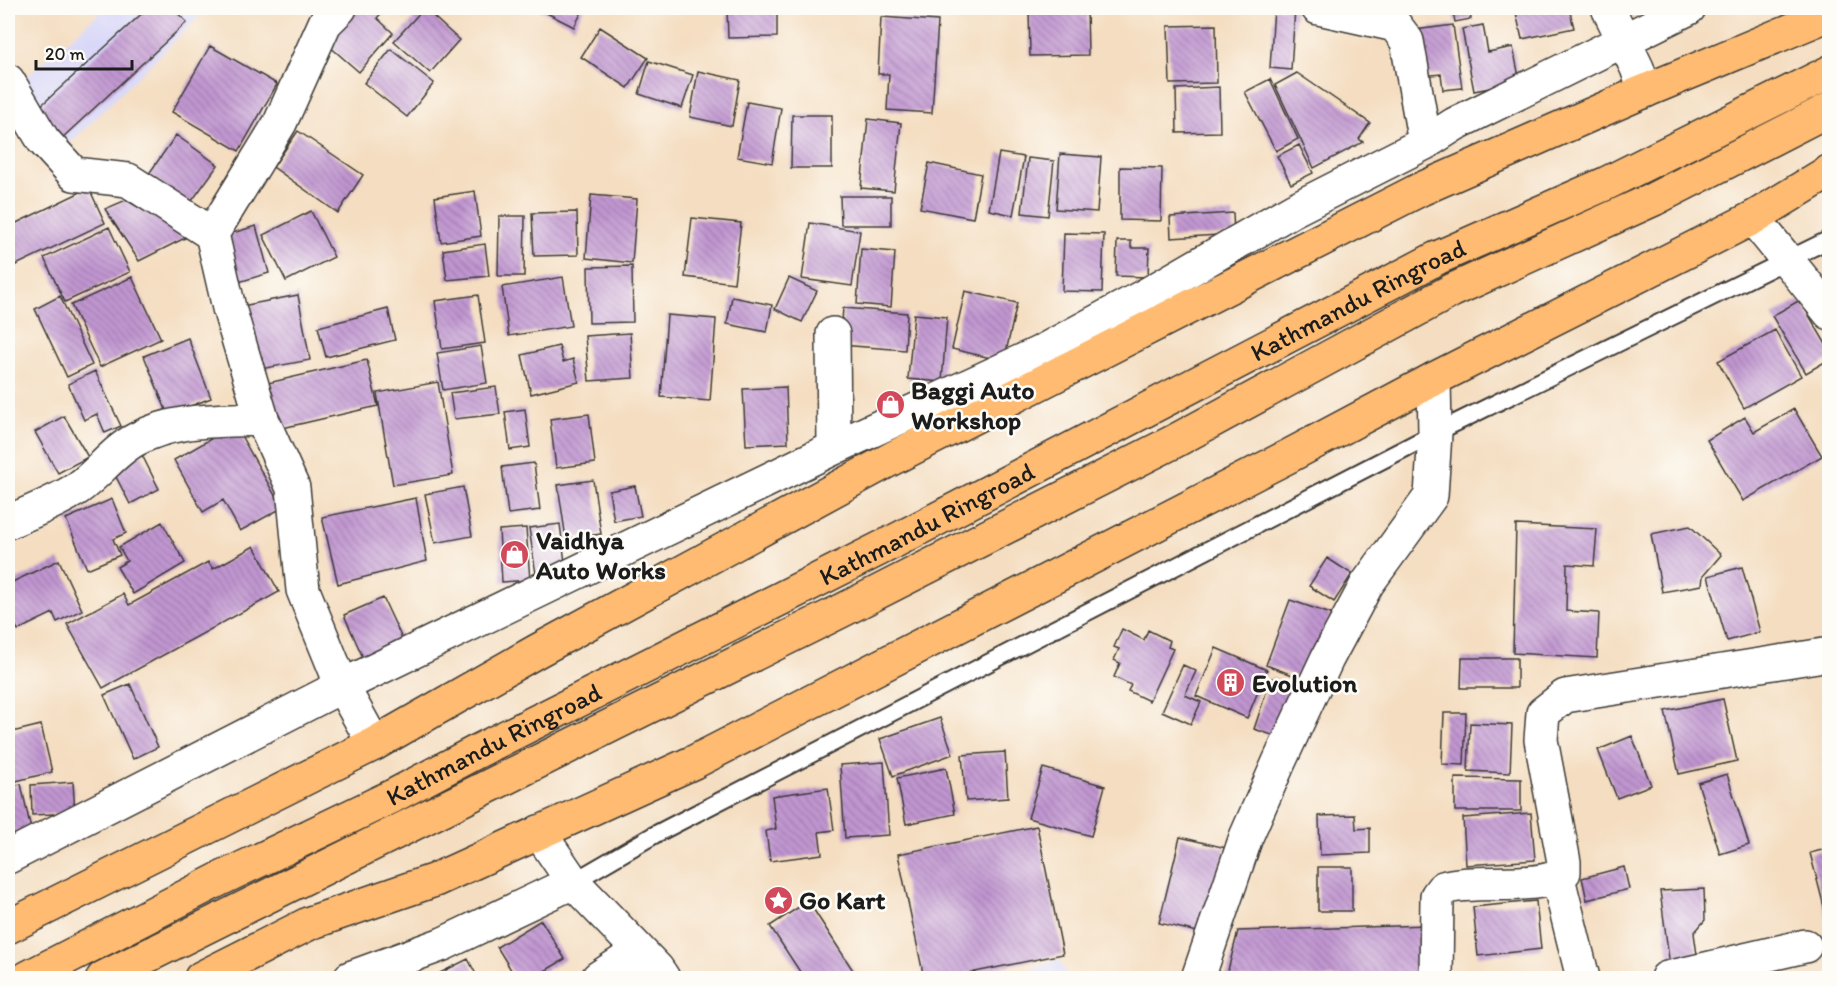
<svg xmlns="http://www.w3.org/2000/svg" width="1837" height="986" viewBox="0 0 1837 986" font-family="Itim,sans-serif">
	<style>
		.built { fill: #d8d7f8 }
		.building { fill: url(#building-back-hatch) }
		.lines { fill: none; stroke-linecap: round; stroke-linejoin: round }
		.lane-casing { stroke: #3c3935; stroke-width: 20 }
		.street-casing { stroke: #3c3935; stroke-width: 36 }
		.primary-casing { stroke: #3c3935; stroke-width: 36 }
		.highway-casing { stroke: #3c3935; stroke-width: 36 }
		.lane { stroke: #fff; stroke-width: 16 }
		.street { stroke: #fff; stroke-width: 33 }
		.primary { stroke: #febb71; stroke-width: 33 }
		.highway { stroke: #febb71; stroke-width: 33 }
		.labels { text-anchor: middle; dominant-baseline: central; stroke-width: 5; stroke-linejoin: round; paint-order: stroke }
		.street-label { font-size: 26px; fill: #1c1c1c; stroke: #fdfcf7 }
		.poi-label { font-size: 26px; font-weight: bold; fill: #1c1c1c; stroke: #fdfcf7; text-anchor: start }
	</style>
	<defs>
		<pattern id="building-back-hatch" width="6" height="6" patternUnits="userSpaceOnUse" patternTransform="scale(1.5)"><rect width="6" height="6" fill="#c196d1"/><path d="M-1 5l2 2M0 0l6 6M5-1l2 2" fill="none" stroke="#9c7aa9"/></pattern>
	</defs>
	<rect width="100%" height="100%" fill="#fdfcf7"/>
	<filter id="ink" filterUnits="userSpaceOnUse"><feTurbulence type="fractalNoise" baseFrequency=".0167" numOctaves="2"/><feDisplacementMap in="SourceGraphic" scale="12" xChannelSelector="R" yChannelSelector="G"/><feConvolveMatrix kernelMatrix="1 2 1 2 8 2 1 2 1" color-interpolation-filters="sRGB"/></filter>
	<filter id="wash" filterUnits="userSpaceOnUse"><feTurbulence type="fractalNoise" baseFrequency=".008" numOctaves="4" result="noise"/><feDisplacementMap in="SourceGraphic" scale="24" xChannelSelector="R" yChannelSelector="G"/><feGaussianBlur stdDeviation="1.35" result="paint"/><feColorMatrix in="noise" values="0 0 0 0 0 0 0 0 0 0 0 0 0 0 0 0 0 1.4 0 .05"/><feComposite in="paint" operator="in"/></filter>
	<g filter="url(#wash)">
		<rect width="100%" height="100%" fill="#f4ddc0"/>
		<path class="built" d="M105 8H208L67 146 22 81Z
			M1059 959 1068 978H1010Z"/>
		<g id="blocks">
			<path class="building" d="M148 8H172L187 22 60 140 35 111Z
				M349 8H386L377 18 393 33 359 72 321 39Z
				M424 8 459 40 430 73 394 41Z
				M434 8H447L443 14Z
				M537 8H584L574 27Z
				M727 8H777V37L728 38Z
				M1029 8H1087L1088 55 1030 56Z
				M1274 8H1295L1291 70 1270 68Z
				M1452 8H1469L1471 19 1455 22Z
				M1515 8H1569L1574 28 1522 39Z
				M881 17 938 21 932 113 887 110 889 74H878Z
				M1216 25 1217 83 1170 84 1168 26Z
				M1453 25 1462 88 1443 90 1441 74 1422 76 1415 30Z
				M1483 25 1488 52 1513 47 1520 82 1474 91 1462 29Z
				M600 27 648 58 628 88 581 57Z
				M210 46 277 84 239 151 172 112Z
				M391 49 434 83 407 117 364 83Z
				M649 61 693 75 682 108 639 94Z
				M698 71 740 80 732 126 690 117Z
				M1297 73 1370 123 1359 139 1363 142 1314 168 1275 85Z
				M1270 79 1298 139 1276 151 1245 92Z
				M1219 87 1220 132 1177 133 1176 89Z
				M747 102 781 108 772 163 737 157Z
				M792 115H832V168H791Z
				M868 119 901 123 894 191 861 188Z
				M298 131 363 175 338 213 273 167Z
				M176 135 218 165 189 205 148 175Z
				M1299 145 1313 173 1291 184 1277 156Z
				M999 153 1024 157 1013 215 989 210Z
				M1060 154 1101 157 1097 212 1056 209Z
				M1028 158 1054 161 1048 216 1022 213Z
				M929 163 981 174 973 218 920 208Z
				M1120 167 1162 168 1161 221 1120 220Z
				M89 188 105 223 16 265 8 247V227Z
				M475 191 481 236 441 242 435 197Z
				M591 195 637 199 632 263 586 258Z
				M840 196H891V225H841Z
				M126 200 189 236 139 261 105 209Z
				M311 211 334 257 286 281 263 235Z
				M577 212 578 255 534 256 532 213Z
				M1233 213 1234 234 1171 238 1170 217Z
				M499 216H525L524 276H498Z
				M692 218 741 223 734 283 685 277Z
				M810 223 860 231 852 286 802 279Z
				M256 226 269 273 232 284 219 237Z
				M109 227 130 272 65 302 44 258Z
				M1064 233 1104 234 1102 292 1062 291Z
				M1117 241H1131V248H1149L1148 277 1116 276Z
				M485 244 489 276 447 280 443 250Z
				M861 249 895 252 891 307 857 304Z
				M632 266 633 322 589 323 588 267Z
				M132 277 161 339 100 367 71 305Z
				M563 277 571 326 509 336 502 287Z
				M789 278 817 291 802 322 775 309Z
				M965 291 1017 303 1004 361 952 349Z
				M298 295 310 360 250 371 237 307Z
				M478 295 485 343 442 349 435 301Z
				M60 296 92 365 67 377 35 309Z
				M732 297 772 305 767 332 727 324Z
				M1800 300 1830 351V359L1806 373 1772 316Z
				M843 308 907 313 905 350 840 345Z
				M388 309 395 340 326 357 318 327Z
				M914 314 947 317 942 382 908 379Z
				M667 315 716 319 710 401 661 397Z
				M1775 330 1801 376 1744 408 1718 361Z
				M630 333 633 378 589 381 585 336Z
				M188 338 211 398 168 415 144 356Z
				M481 346 487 383 443 390 437 353Z
				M559 346 563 362 573 359 579 382 531 394 522 355Z
				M367 360 378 406 278 429 268 383Z
				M95 371 121 426 105 433 97 414 84 420 68 384Z
				M438 382 453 475 393 485 377 393Z
				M496 387 500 414 454 419 450 393Z
				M786 387 788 443 746 445 743 389Z
				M525 409 530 447 510 450 505 412Z
				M1794 409 1822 456 1743 501 1707 440 1745 417 1754 432Z
				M589 414 595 463 556 468 550 419Z
				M64 416 88 457 58 473 35 432Z
				M235 425 282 508 240 531 223 500 203 512 174 460Z
				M140 451 159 489 130 504 111 467Z
				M534 463 540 510 508 514 502 467Z
				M593 480 601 534 566 539 558 485Z
				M635 486 641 516 614 521 609 491Z
				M463 487 472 536 435 543 425 494Z
				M416 498 427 561 338 584 322 517Z
				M112 499 126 533 113 539 120 555 87 569 66 519Z
				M162 522 185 563 133 594 117 567 127 561 119 547Z
				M560 524 566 570 536 574 529 528Z
				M1516 525 1597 529 1594 566 1567 564 1566 611 1599 613 1597 658 1513 653Z
				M1690 526 1721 555 1703 576 1702 585 1662 592 1651 534Z
				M526 528 530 580 502 582 499 530Z
				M254 546 279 592 103 688 67 624 123 594 129 605 208 562 213 569Z
				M1327 558 1352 574 1334 602 1309 586Z
				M59 560 82 610 57 622 53 613 18 630 8 609V584Z
				M1742 567 1760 632 1727 641 1708 576Z
				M383 598 405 645 365 662 344 615Z
				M1290 600 1331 614 1306 680 1266 665Z
				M1122 629 1144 640 1148 630 1170 641 1168 647 1173 649 1149 701 1128 691 1131 685 1114 677 1120 663 1114 660 1119 649 1114 647Z
				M1216 648 1267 670 1247 718 1196 696Z
				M1462 658H1517V688H1461Z
				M1183 665 1196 671 1185 695 1201 702 1191 724 1162 711Z
				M1271 678 1304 688 1287 740 1254 729Z
				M130 684 158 747 133 759 104 695Z
				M1723 699 1737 761 1679 774 1665 711Z
				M1444 713H1466L1464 765 1442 764Z
				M940 718 953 754 893 776 880 739Z
				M1470 723 1512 725 1510 773 1468 771Z
				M41 725 52 772 8 783V733Z
				M1632 736 1651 785 1617 798 1598 750Z
				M1005 752 1008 798 966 801 962 755Z
				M884 762 889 835 845 838 840 765Z
				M946 768 955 814 906 824 897 778Z
				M1043 768 1105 786 1091 836 1028 818Z
				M1727 774 1749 845 1720 854 1698 783Z
				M1455 778 1521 779V811H1455Z
				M73 782 75 813 32 815 31 785Z
				M21 784 32 834 8 839V787Z
				M828 788 834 830 819 832 822 854 770 861 766 831 776 829 772 796Z
				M1531 813 1535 860 1466 865 1463 818Z
				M1355 815 1356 829 1370 828V853L1320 855 1319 816Z
				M1037 826 1063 954 946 978H924L898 854Z
				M1180 837 1226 848 1206 934 1159 923Z
				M1830 848V926H1829L1810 853Z
				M1318 867H1352V911H1318Z
				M1624 867 1629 889 1587 900 1582 878Z
				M1704 889 1705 920 1694 933 1698 962 1670 966 1660 891Z
				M808 901 858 978H804L770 926Z
				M1536 901 1541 949 1478 956 1473 907Z
				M541 920 565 959 533 978H516L497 947Z
				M1428 925V978H1226L1238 931Z
				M468 959 478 978H430Z"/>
		</g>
	</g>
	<g filter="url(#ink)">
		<use href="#blocks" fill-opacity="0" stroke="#3c3935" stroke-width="1.5"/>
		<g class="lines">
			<defs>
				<path id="lane" d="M573 882 654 835 1435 433 1830 239"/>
				<path id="street" d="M1318 8 1395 25 1407 41 1425 143
					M1608 8 1637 68 1645 91
					M8 81 43 140 74 174 128 180 212 234 229 308 262 419 293 488 303 590 342 686 374 744
					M1753 218 1830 313
					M212 234 280 123 325 23 340 8
					M833 334 834 448
					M8 522C31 512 57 502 78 488 98 474 114 451 135 440 174 418 219 421 262 419
					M539 832 573 882 657 969 663 978
					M8 857 342 686 834 448 1039 353 1146 295 1293 210 1425 143 1455 124 1689 8
					M1558 878 1583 978
					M350 978 443 944 573 882
					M598 978 639 951
					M1198 978 1246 837 1279 762 1327 659 1367 584 1431 496 1435 433 1434 379
					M1436 978 1437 896 1443 888C1473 878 1544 891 1564 872V862L1541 740 1543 713 1565 696 1830 654
					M1667 978 1805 946"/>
				<path id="primary" d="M8 927 374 744 537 651 893 458 1421 189 1645 91 1830 14
					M201 978 310 923 435 880 694 762 1287 457 1434 379 1753 218 1830 171"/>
				<g id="highway">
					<path id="s1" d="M27 978 218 880 393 796 474 753 891 543 1437 258 1605 184 1830 72"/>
					<path d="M103 978 841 611 1173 442 1453 290 1654 199 1830 109"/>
				</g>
			</defs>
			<use href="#lane" class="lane-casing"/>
			<use href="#street" class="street-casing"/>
			<use href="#primary" class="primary-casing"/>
			<use href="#highway" class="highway-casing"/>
			<use href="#lane" class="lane"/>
			<use href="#street" class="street"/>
			<use href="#primary" class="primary"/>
			<use href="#highway" class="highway"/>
		</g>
	</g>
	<defs>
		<symbol id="shop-disc" viewBox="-11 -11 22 22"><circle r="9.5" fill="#d1495b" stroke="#fdfcf7"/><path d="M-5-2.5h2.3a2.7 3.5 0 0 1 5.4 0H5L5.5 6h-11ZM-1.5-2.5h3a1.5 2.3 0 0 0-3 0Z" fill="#fff"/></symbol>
		<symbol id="building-disc" viewBox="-11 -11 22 22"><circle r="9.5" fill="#d1495b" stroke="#fdfcf7"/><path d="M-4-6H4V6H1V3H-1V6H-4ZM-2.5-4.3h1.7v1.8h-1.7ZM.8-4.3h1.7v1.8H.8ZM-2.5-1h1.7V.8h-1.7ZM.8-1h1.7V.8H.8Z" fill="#fff"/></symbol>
		<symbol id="sight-disc" viewBox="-11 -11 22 22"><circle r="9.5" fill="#d1495b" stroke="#fdfcf7"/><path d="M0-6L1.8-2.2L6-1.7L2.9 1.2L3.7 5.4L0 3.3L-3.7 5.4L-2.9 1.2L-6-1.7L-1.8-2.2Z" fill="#fff"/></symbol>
	</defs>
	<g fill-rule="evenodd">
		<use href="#shop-disc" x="874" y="388" width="33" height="33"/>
		<use href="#shop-disc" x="498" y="538" width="33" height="33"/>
		<use href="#building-disc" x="1214" y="666" width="33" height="33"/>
		<use href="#sight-disc" x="762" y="884" width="33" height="33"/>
	</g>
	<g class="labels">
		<g class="street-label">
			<text stroke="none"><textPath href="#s1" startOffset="1494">Kathmandu Ringroad</textPath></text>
			<text stroke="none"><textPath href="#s1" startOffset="1008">Kathmandu Ringroad</textPath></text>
			<text stroke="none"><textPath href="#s1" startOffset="522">Kathmandu Ringroad</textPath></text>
		</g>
		<g class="poi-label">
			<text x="911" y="390">Baggi Auto<tspan x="911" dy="30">Workshop</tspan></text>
			<text x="536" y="540">Vaidhya<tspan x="536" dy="30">Auto Works</tspan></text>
			<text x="1252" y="683">Evolution</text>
			<text x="799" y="900">Go Kart</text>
		</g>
	</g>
	<rect width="1837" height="986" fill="none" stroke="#fdfcf7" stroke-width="30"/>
	<path d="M36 60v9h96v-9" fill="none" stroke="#1c1c1c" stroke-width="3"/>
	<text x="45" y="60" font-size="18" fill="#1c1c1c" stroke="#fdfcf7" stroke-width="4.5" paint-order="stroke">20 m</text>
</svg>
